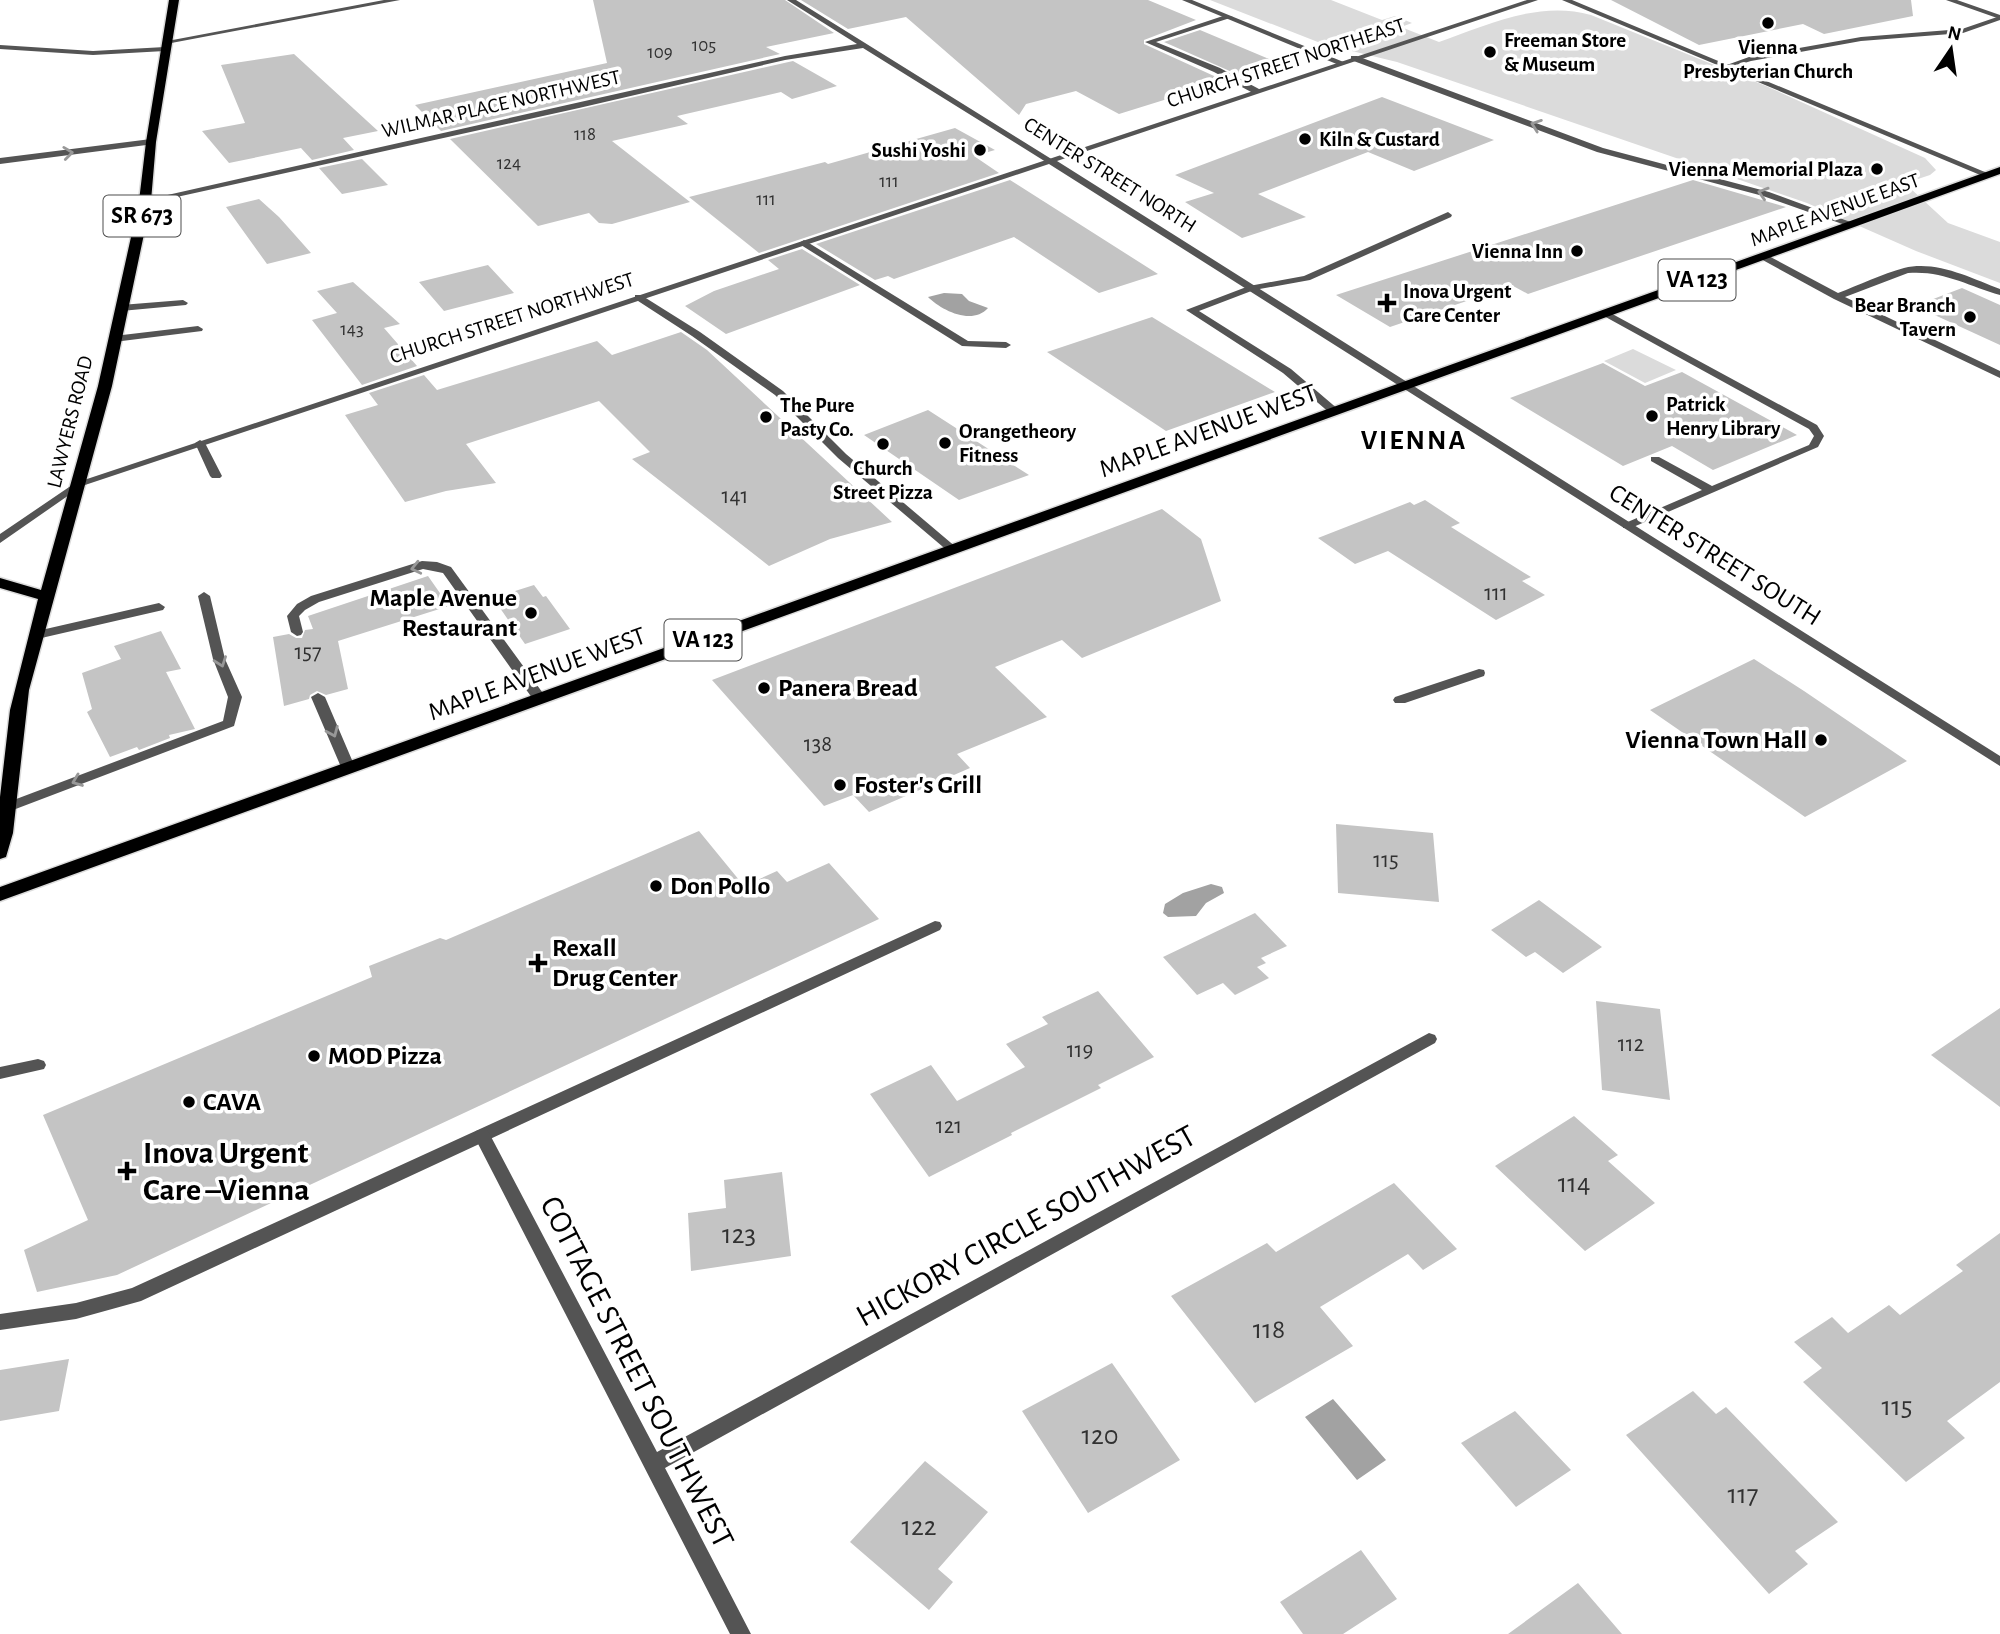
<svg xmlns="http://www.w3.org/2000/svg" width="2000" height="1634" viewBox="0 0 2000 1634" font-family="'Alegreya Sans',sans-serif">
	<style>
		.green { fill: #dbdbdb }
		.water { fill: #a2a2a2 }
		.building { fill: #c4c4c4 }
		.lines { fill: none; stroke-linecap: round; stroke-linejoin: round }
		.primary-casing { stroke: #dbdbdb; stroke-width: 3 }
		.service { fill: #545454; fill-rule: evenodd }
		.minor { fill: #545454; fill-rule: evenodd }
		.tertiary { fill: #545454; fill-rule: evenodd }
		.primary { fill: #000; fill-rule: evenodd }
		.oneway { stroke: #989898 }
		.poi-dot { fill: #000; stroke: #fff; stroke-width: 2.5 }
		.labels { text-anchor: middle; dominant-baseline: central; stroke-width: 7; stroke-linejoin: round; paint-order: stroke }
		.far-number-label { font-size: 19px; fill: #313131 }
		.far-poi-label { font-size: 21px; font-weight: bold; fill: #000; stroke: #fff; text-anchor: start }
		.far-street-label { font-size: 21px; fill: #000; stroke: #fff }
		.number-label { font-size: 23px; fill: #313131 }
		.shield { fill: #fff; stroke: #4c4c4c; stroke-width: 2 }
		.shield-label { font-size: 24px; font-weight: bold; fill: #000 }
		.street-label { font-size: 26px; fill: #000; stroke: #fff }
		.poi-label { font-size: 26px; font-weight: bold; fill: #000; stroke: #fff; text-anchor: start }
		.far-district-label { font-size: 28px; font-weight: bold; letter-spacing: 2px; fill: #000; stroke: #fff }
		.near-number-label { font-size: 28px; fill: #313131 }
		.near-poi-label { font-size: 32px; font-weight: bold; fill: #000; stroke: #fff; text-anchor: start }
		.near-street-label { font-size: 32px; fill: #000; stroke: #fff }
	</style>
	<rect width="100%" height="100%" fill="#fff"/>
	<path class="green" d="M1210 0H1331L1382 20 1395 16 1412 23 1401 27 1439 42C1487 25 1539 0 1591 15L1766 86 1925 158 1936 170 1930 175 1882 191 1910 188 1948 223 2000 242V283L1916 251 1807 203 1397 62 1323 44Z
		M1633 349 1676 370 1645 383 1604 361Z"/>
	<path class="water" d="M944 293 962 294 969 301 988 308C972 326 941 310 928 297Z
		M1211 884 1222 887 1224 893 1206 903 1196 916 1168 917 1163 913 1165 904 1183 893Z
		M1333 1399 1386 1460 1357 1480 1305 1417Z"/>
	<path class="building" d="M593 0H785L834 33 766 47 780 54 441 131 415 105 607 63Z
		M801 0H1148L1196 20 1144 40V44L1225 81 1119 114 1076 91 1026 104 1019 115 906 17 848 29Z
		M1611 0H1911L1913 16 1824 34 1803 24 1699 45Z
		M1200 30 1281 64 1241 76 1164 42Z
		M294 54 378 131 343 138 354 150 312 160 301 148 229 163 202 131 245 123 221 65Z
		M793 61 837 86 792 99 781 92 677 116 688 124 612 141 690 202 612 224 599 223 589 213 538 226 450 139Z
		M1382 97 1494 140 1414 171 1368 152 1258 194 1306 217 1242 238 1185 202 1214 193 1175 175Z
		M955 128 995 150 974 156 999 173 759 253 689 197 825 162 828 164Z
		M362 159 388 185 342 194 319 168Z
		M1010 180 1158 274 1099 293 1014 237 894 279 888 276 875 280 816 244Z
		M1693 180 1786 207 1528 294 1515 287H1508L1390 327 1336 295Z
		M259 199 279 217 311 253 267 264 226 207Z
		M802 249 860 285 726 334 685 306 714 291 779 269 768 260Z
		M488 265 514 293 444 311 419 282Z
		M353 282 400 324 384 328 417 366 362 385 312 320 337 313 317 291Z
		M1962 288 2000 305V345L1915 306Z
		M1152 317 1275 392 1166 431 1047 352Z
		M681 332 707 350 892 522 830 539 769 566 632 459 650 452 599 401 466 444 496 483 446 491 405 502 345 415 378 405 369 393 424 375 437 390 597 341 612 355Z
		M1603 363 1645 386 1682 372 1797 435 1713 470 1672 446 1623 466 1510 398Z
		M928 410 1029 475 959 500 864 435Z
		M1425 500 1460 523 1451 527 1531 577 1522 581 1545 595 1496 620 1388 551 1355 564 1318 538 1410 502 1414 505Z
		M1162 509 1201 539 1221 601 1082 658 1062 640 995 667 1047 717 957 754 970 768 869 812 853 795 824 806 712 680Z
		M428 576 449 606 338 641 348 689 326 695 317 691 310 695 309 699 284 706 273 637 289 634 296 638H302L305 630 313 629 308 616Z
		M534 585 543 597 546 596 570 629 525 644 493 598Z
		M161 631 181 669 166 672 195 729 169 735 170 738 139 750 137 747 110 757 87 712 92 709 82 673 121 659 114 646Z
		M1754 659 1804 691 1907 761 1805 817 1650 710Z
		M1336 824 1433 833 1439 902 1338 893Z
		M699 831 744 886 777 871 787 882 829 863 879 919 117 1275 37 1292 24 1250 88 1220 43 1115 372 977 369 966 440 938 446 940Z
		M1539 900 1602 947 1563 973 1535 952 1526 957 1491 930Z
		M1255 913 1287 946 1261 958 1266 963 1257 967 1269 978 1235 995 1223 983 1197 995 1163 957Z
		M1098 991 1154 1057 1098 1085 1101 1088 1011 1133 1012 1135 929 1177 870 1094 931 1065 957 1101 1025 1067 1006 1044 1048 1024 1042 1017Z
		M1596 1001 1660 1009 1670 1100 1602 1090Z
		M2000 1008V1107L1931 1055Z
		M1574 1116 1618 1155 1608 1161 1655 1203 1585 1251 1495 1166Z
		M782 1172 791 1256 691 1271 688 1213 726 1208 724 1180Z
		M1394 1183 1457 1249 1423 1270 1408 1254 1320 1307 1353 1346 1255 1403 1171 1296 1267 1243 1276 1252Z
		M2000 1233V1382L1947 1421 1965 1438 1906 1482 1803 1382 1822 1368 1794 1342 1832 1317 1848 1333 1889 1305 1900 1315 1963 1271 1956 1265Z
		M69 1359 59 1411 0 1421V1370Z
		M1112 1363 1180 1460 1088 1513 1022 1411Z
		M1693 1391 1716 1414 1726 1407 1838 1522 1795 1551 1808 1564 1769 1594 1626 1435Z
		M1515 1411 1571 1470 1516 1507 1461 1443Z
		M925 1461 988 1512 938 1569 953 1582 929 1610 850 1542Z
		M1361 1550 1397 1599 1343 1634H1303L1280 1602Z
		M1578 1583 1622 1634H1508Z"/>
	<g class="lines">
		<defs>
			<path id="primary" d="M169 0H179L156 142 151 201 112 386 29 690 13 833 6 857 0 859V797L10 710 38 599 0 588V578L41 590 98 386 139 201 146 142Z
				M2000 167V174L0 901V887Z"/>
		</defs>
		<use href="#primary" class="primary-casing"/>
		<path class="service" d="M1226 15 1233 17 1156 42 1220 68 1259 89V93H1253L1214 72 1145 42Z
			M2000 16V20L1963 33 1861 41 1751 61 1728 68 1724 66 1749 57 1861 37 1962 29Z
			M1351 56H1357L1603 148 1769 192 1856 224 1848 226 1763 196 1597 152 1351 60Z
			M1448 212 1452 215 1451 217 1310 280 1254 290 1199 311 1291 369 1339 410V414H1331L1283 373 1186 310 1249 286 1304 276Z
			M804 240 968 341 1006 342 1011 345 1006 348 962 346 801 245 799 243Z
			M1759 254H1765L1838 293C1859 285 1882 274 1904 268 1936 260 1971 278 2000 289V295C1969 286 1942 270 1908 273L1845 297 2000 371V378L1834 299 1759 258Z
			M635 295H641L700 332 783 391 846 454 957 548V552H949L838 458 775 395 692 336 635 299Z
			M183 300 188 303 186 305 121 311 116 308 121 305Z
			M1605 310 1817 425 1824 436 1818 447 1631 528H1623V524L1702 490 1651 461V457H1659L1712 486 1809 445 1814 436 1809 429 1602 315V311Z
			M198 326 203 329 202 331 114 342 109 339 114 336Z
			M200 440 205 443 222 476 220 478H212L210 476 195 443Z
			M422 561 437 562 451 567 545 696 547 699 545 702H535L443 573 423 569 319 602 305 610 299 616 303 632 301 635 297 636 291 632 287 616 297 604 311 596Z
			M204 592 210 596 225 659 242 697 234 726 13 810H3L1 807 3 804 223 721 228 697 213 659 198 596Z
			M159 603 165 607 163 610 37 639 31 635 37 631Z
			M1479 669 1484 670 1485 673 1484 676 1405 703H1395L1393 700 1395 697Z
			M318 693 325 697 355 767 353 770 348 771 341 767 311 697Z
			M935 921 940 922 942 926 940 930 141 1301 76 1319 0 1330V1314L76 1303 132 1288Z
			M38 1059 44 1061 46 1065 44 1069 0 1079V1067Z"/>
		<path class="minor" d="M384 0H400L166 44 162 42Z
			M787 0H796L1053 160 1046 162 863 48 785 60 579 108 145 204 141 201 785 56 857 44Z
			M1182 0H1192L1346 63 1339 65Z
			M1562 0H1572L1992 175 1985 177Z
			M1946 0H1957L2000 15V19Z
			M0 45 93 51 165 47 169 49 165 51 93 55 0 49Z
			M151 139 154 140V144L0 164V158Z
			M78 481 84 484 82 486 0 543V534Z
			M1429 1033 1435 1035 1437 1039 1435 1043 665 1468 751 1634H730L474 1136 476 1131 482 1129 488 1131 657 1452Z"/>
		<path class="tertiary" d="M1527 0H1538L1057 161 2000 756V766L1049 164 82 486 78 487 72 484Z"/>
		<use href="#primary" class="primary"/>
	</g>
	<defs><path id="oneway-chevron" d="M-2-3.5L2.5 0L-2 3.5" fill="none" stroke-width="1.6" stroke-linecap="round" stroke-linejoin="round" transform="scale(1.75)"/></defs>
	<g class="oneway">
		<use href="#oneway-chevron" transform="translate(1536 125) rotate(-160)"/>
		<use href="#oneway-chevron" transform="translate(68 153) rotate(-7)"/>
		<use href="#oneway-chevron" transform="translate(1763 193) rotate(-163)"/>
		<use href="#oneway-chevron" transform="translate(416 568) rotate(167)"/>
		<use href="#oneway-chevron" transform="translate(221 662) rotate(70)"/>
		<use href="#oneway-chevron" transform="translate(333 732) rotate(67)"/>
		<use href="#oneway-chevron" transform="translate(77 781) rotate(159)"/>
	</g>
	<g class="poi-dot">
		<circle cx="1768" cy="23" r="7"/>
		<circle cx="1490" cy="52" r="7"/>
		<circle cx="1305" cy="139" r="7"/>
		<circle cx="980" cy="150" r="7"/>
		<circle cx="1877" cy="169" r="7"/>
		<circle cx="1577" cy="251" r="7"/>
		<path d="M1383.5 292.5h7v7h7v7h-7v7h-7v-7h-7v-7h7z"/>
		<circle cx="1970" cy="317" r="7"/>
		<circle cx="1652" cy="416" r="7"/>
		<circle cx="766" cy="417" r="7"/>
		<circle cx="945" cy="443" r="7"/>
		<circle cx="883" cy="444" r="7"/>
		<circle cx="531" cy="613" r="7"/>
		<circle cx="764" cy="688" r="7"/>
		<circle cx="1821" cy="740" r="7"/>
		<circle cx="840" cy="785" r="7"/>
		<circle cx="656" cy="886" r="7"/>
		<path d="M534.5 952.5h7v7h7v7h-7v7h-7v-7h-7v-7h7z"/>
		<circle cx="314" cy="1056" r="7"/>
		<circle cx="189" cy="1102" r="7"/>
		<path d="M123.5 1160.5h7v7h7v7h-7v7h-7v-7h-7v-7h7z"/>
	</g>
	<g class="labels">
		<g class="far-number-label">
			<text x="704" y="45">105</text>
			<text x="660" y="52">109</text>
			<text x="585" y="134">118</text>
			<text x="509" y="163">124</text>
			<text x="889" y="181">111</text>
			<text x="766" y="199">111</text>
			<text x="352" y="329">143</text>
		</g>
		<g class="far-poi-label">
			<text x="1504" y="40">Freeman Store<tspan x="1504" dy="24">&amp; Museum</tspan></text>
			<text x="1768" y="47" text-anchor="middle">Vienna<tspan x="1768" dy="24">Presbyterian Church</tspan></text>
			<text x="1319" y="139">Kiln &amp; Custard</text>
			<text x="966" y="150" text-anchor="end">Sushi Yoshi</text>
			<text x="1863" y="169" text-anchor="end">Vienna Memorial Plaza</text>
			<text x="1563" y="251" text-anchor="end">Vienna Inn</text>
			<text x="1403" y="291">Inova Urgent<tspan x="1403" dy="24">Care Center</tspan></text>
			<text x="1956" y="305" text-anchor="end">Bear Branch<tspan x="1956" dy="24">Tavern</tspan></text>
			<text x="1666" y="404">Patrick<tspan x="1666" dy="24">Henry Library</tspan></text>
			<text x="780" y="405">The Pure<tspan x="780" dy="24">Pasty Co.</tspan></text>
			<text x="959" y="431">Orangetheory<tspan x="959" dy="24">Fitness</tspan></text>
			<text x="883" y="468" text-anchor="middle">Church<tspan x="883" dy="24">Street Pizza</tspan></text>
		</g>
		<g class="far-street-label">
			<text transform="translate(1286 63) rotate(-18)">CHURCH STREET NORTHEAST</text>
			<text transform="translate(501 104) rotate(-13)">WILMAR PLACE NORTHWEST</text>
			<text transform="translate(1110 175) rotate(32)">CENTER STREET NORTH</text>
			<text transform="translate(1835 210) rotate(-20)">MAPLE AVENUE EAST</text>
			<text transform="translate(512 318) rotate(-18)">CHURCH STREET NORTHWEST</text>
			<text transform="translate(70 422) rotate(-76)">LAWYERS ROAD</text>
		</g>
		<g class="number-label">
			<text x="735" y="496">141</text>
			<text x="1496" y="593">111</text>
			<text x="308" y="652">157</text>
			<text x="818" y="744">138</text>
			<text x="1386" y="860">115</text>
			<text x="1631" y="1044">112</text>
			<text x="1080" y="1050">119</text>
			<text x="949" y="1126">121</text>
		</g>
		<g class="shield">
			<rect x="103.5" y="195.5" width="77" height="41" rx="5"/>
			<rect x="1658.5" y="259.5" width="77" height="41" rx="5"/>
			<rect x="664.5" y="619.5" width="77" height="41" rx="5"/>
		</g>
		<g class="shield-label">
			<text x="142" y="216">SR 673</text>
			<text x="1697" y="280">VA 123</text>
			<text x="703" y="640">VA 123</text>
		</g>
		<g class="street-label">
			<text transform="translate(1208 431) rotate(-20)">MAPLE AVENUE WEST</text>
			<text transform="translate(1715 555) rotate(32)">CENTER STREET SOUTH</text>
			<text transform="translate(537 674) rotate(-20)">MAPLE AVENUE WEST</text>
		</g>
		<g class="poi-label">
			<text x="517" y="598" text-anchor="end">Maple Avenue<tspan x="517" dy="30">Restaurant</tspan></text>
			<text x="778" y="688">Panera Bread</text>
			<text x="1807" y="740" text-anchor="end">Vienna Town Hall</text>
			<text x="854" y="785">Foster's Grill</text>
			<text x="670" y="886">Don Pollo</text>
			<text x="552" y="948">Rexall<tspan x="552" dy="30">Drug Center</tspan></text>
			<text x="328" y="1056">MOD Pizza</text>
			<text x="203" y="1102">CAVA</text>
		</g>
		<g class="far-district-label">
			<text x="1414" y="441">VIENNA</text>
		</g>
		<g class="near-number-label">
			<text x="1574" y="1184">114</text>
			<text x="739" y="1235">123</text>
			<text x="1269" y="1330">118</text>
			<text x="1897" y="1407">115</text>
			<text x="1100" y="1436">120</text>
			<text x="1743" y="1495">117</text>
			<text x="919" y="1527">122</text>
		</g>
		<g class="near-poi-label">
			<text x="143" y="1153">Inova Urgent<tspan x="143" dy="37">Care –Vienna</tspan></text>
		</g>
		<g class="near-street-label">
			<text transform="translate(1026 1226) rotate(-29)">HICKORY CIRCLE SOUTHWEST</text>
			<text transform="translate(637 1372) rotate(63)">COTTAGE STREET SOUTHWEST</text>
		</g>
	</g>
	<g transform="translate(1951 49) rotate(13)" stroke="#ffffff" stroke-width="5" paint-order="stroke">
	<path d="M0-5L12 26L0 18L-12 26Z" fill="#000000"/>
	<text y="-10" font-size="19" font-weight="bold" text-anchor="middle" fill="#000000">N</text>
	</g>
</svg>
